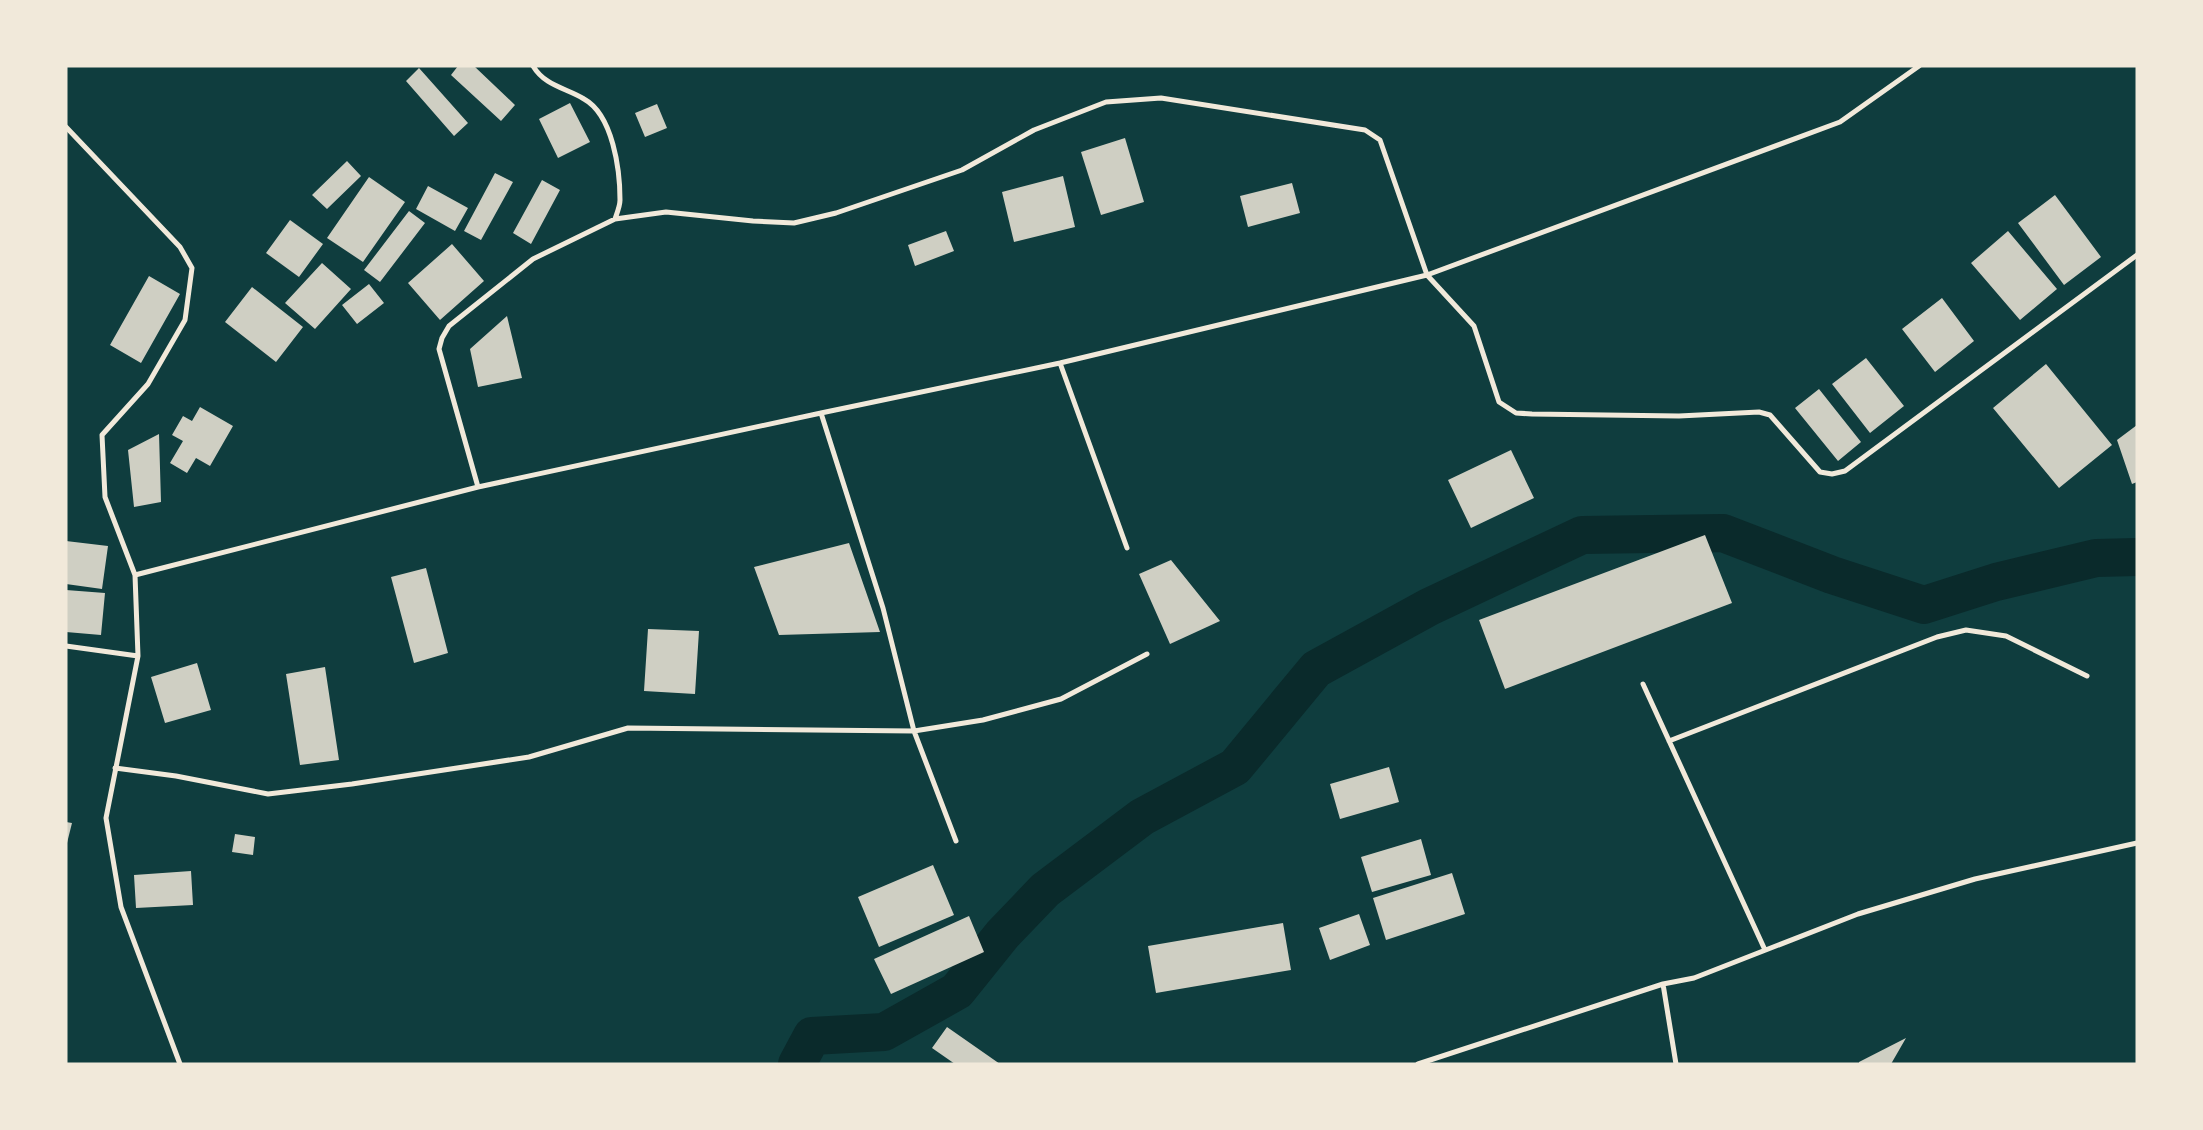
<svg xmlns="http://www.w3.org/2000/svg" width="2203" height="1130" viewBox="0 0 2203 1130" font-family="'Times New Roman',serif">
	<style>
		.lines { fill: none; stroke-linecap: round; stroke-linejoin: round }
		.canal { stroke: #0a2a2b; stroke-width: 38 }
		.building { fill: #cfcfc3 }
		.minor { stroke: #f1e9da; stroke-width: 5 }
	</style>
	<rect width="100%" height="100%" fill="#0f3d3e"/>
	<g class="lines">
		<path class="canal" d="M797 1064 812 1036 884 1032 957 991 1002 935 1045 890 1142 817 1235 767 1316 669 1429 607 1582 535 1723 533 1832 575 1924 605 1996 582 2096 558 2137 557"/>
	</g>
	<path class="building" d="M458 66H474L515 105 501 121 451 75Z
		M419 68 468 123 454 136 406 81Z
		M570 103 590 142 558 158 539 119Z
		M657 104 667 128 645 137 635 113Z
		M1125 138 1144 202 1101 215 1081 152Z
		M347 161 361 176 327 209 312 195Z
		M495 173 513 182 481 240 464 231Z
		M1063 176 1075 227 1014 242 1002 192Z
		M369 177 405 202 363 262 327 238Z
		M542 180 560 190 531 244 513 233Z
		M1292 183 1300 213 1248 227 1240 196Z
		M428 186 468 208 455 231 416 209Z
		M2055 195 2101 257 2064 285 2018 223Z
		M409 211 425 223 380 282 364 270Z
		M290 220 323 244 299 277 266 253Z
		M946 231 954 251 915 266 908 245Z
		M2008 231 2057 289 2020 320 1971 263Z
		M452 244 484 281 440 320 408 283Z
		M322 263 351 289 315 329 285 303Z
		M149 276 180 294 141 363 110 345Z
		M369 284 384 303 357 324 342 305Z
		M252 287 303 327 276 362 225 322Z
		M1942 298 1974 341 1935 372 1902 329Z
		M507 316 522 378 478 387 470 349Z
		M1866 358 1904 406 1870 433 1832 384Z
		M2046 364 2112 445 2059 488 1993 408Z
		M1819 389 1861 442 1838 461 1795 408Z
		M200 407 233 426 210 466 196 458 187 473 170 463 183 441 172 435 183 416 192 421Z
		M2137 425V482L2132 484 2117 440Z
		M159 434 161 502 134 507 128 450Z
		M1511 450 1534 498 1471 528 1448 480Z
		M1705 535 1732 603 1505 689 1479 620Z
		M66 541 108 546 102 589 66 584Z
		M849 543 880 632 779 635 754 567Z
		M1171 560 1220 621 1170 644 1139 574Z
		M426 568 448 653 414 663 391 577Z
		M66 590 105 593 101 635 66 632Z
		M648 629 699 631 695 694 644 691Z
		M197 663 211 710 165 723 151 677Z
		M325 667 339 760 300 765 286 674Z
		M1389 767 1399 802 1340 819 1330 784Z
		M66 822 72 823 67 843H66Z
		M235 834 255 837 253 855 232 852Z
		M1421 839 1431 875 1372 892 1361 857Z
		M933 865 954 915 879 947 858 897Z
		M191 871 193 905 136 908 134 875Z
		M1452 873 1465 914 1386 940 1373 898Z
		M1359 914 1370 945 1330 960 1319 928Z
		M969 916 984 952 891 994 874 959Z
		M1283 923 1291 970 1156 993 1148 946Z
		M947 1027 1000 1064H955L932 1048Z
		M1906 1038 1891 1064H1859V1062Z"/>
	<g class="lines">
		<path class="minor" d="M533 66C545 86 566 88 584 99 613 115 620 170 620 200 620 206 617 213 615 219
			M66 127 180 247 192 268 185 320 148 384 102 435 105 497 135 575 138 656 106 818 121 907 180 1064
			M1060 363 1127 548
			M821 413 883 608 914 731 956 841
			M478 487 439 349 442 338 449 326 533 259 615 219 666 212 753 221 794 223 836 213 962 170 1034 130 1106 102 1161 98 1365 130 1380 140 1427 275 1474 326 1499 402 1516 413 1532 414 1679 416 1759 412 1770 415 1820 472 1832 474 1845 471 2137 255
			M135 575 478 487 821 413 1060 363 1427 275 1840 122 1919 66
			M66 646 138 656
			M1643 684 1765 950
			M1669 741 1937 637 1966 630 2006 636 2087 676
			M115 768 176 776 268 794 352 784 529 757 628 728 914 731 983 720 1061 699 1147 654
			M1663 984 1676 1064
			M1418 1064 1663 984 1694 978 1858 914 1975 879 2137 843"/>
	</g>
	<rect width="2203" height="1130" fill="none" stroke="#f1e9da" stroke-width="135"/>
</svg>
